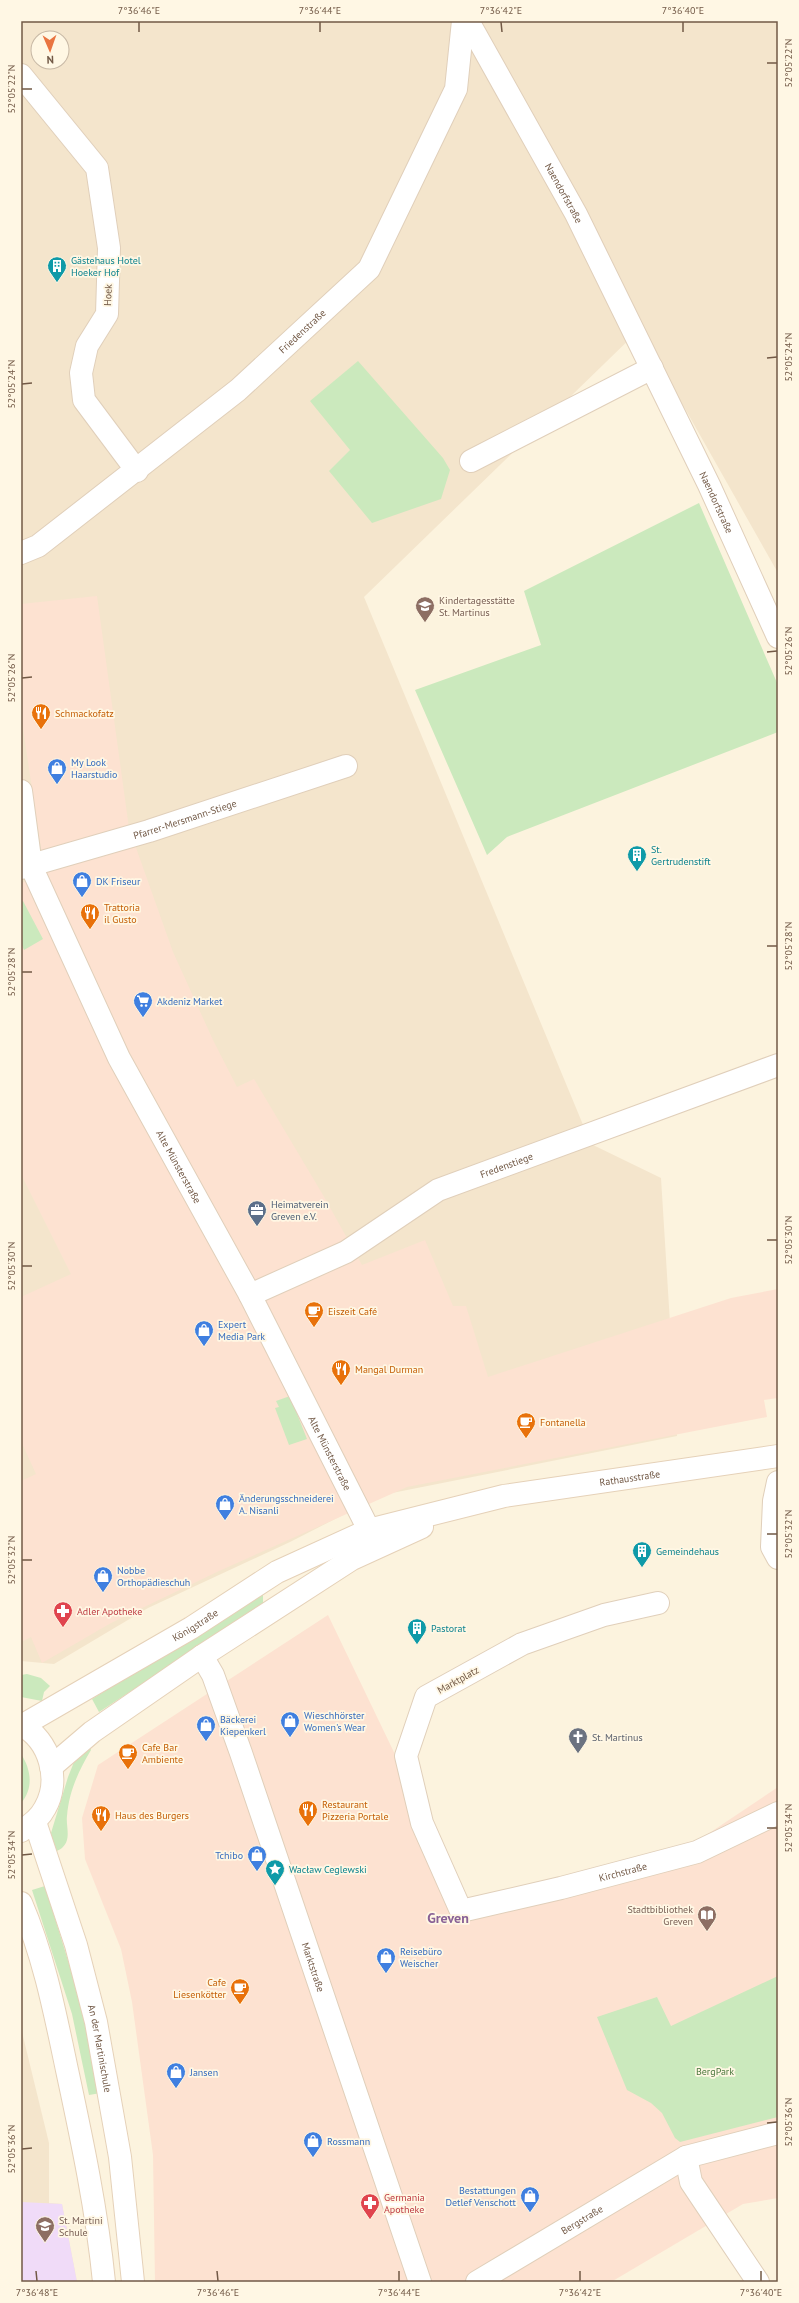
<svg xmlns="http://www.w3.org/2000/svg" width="799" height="2303" viewBox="0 0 799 2303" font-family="'PT Sans',sans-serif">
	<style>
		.residential { fill: #f4e5cc; fill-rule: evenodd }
		.commercial { fill: #fde2d1 }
		.education { fill: #f0dbf8 }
		.green { fill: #cbe9bd }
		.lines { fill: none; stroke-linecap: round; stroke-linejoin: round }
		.street-casing { stroke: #e0cfba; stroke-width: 24 }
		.secondary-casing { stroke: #e5d1b8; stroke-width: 24 }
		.street { stroke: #fff; stroke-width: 22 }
		.secondary { stroke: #fff; stroke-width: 22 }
		.ticks { fill: none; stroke: #725946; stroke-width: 1.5 }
		.labels { text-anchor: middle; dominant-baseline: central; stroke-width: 3.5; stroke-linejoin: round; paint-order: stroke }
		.street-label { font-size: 10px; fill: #725946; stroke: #fff7e4 }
		.culture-label { font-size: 10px; fill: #0d838f; stroke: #fff7e4; text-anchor: start }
		.education-label { font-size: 10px; fill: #785e54; stroke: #fff7e4; text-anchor: start }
		.food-label { font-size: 10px; fill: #c56008; stroke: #fff7e4; text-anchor: start }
		.shop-label { font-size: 10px; fill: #366cbe; stroke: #fff7e4; text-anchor: start }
		.service-label { font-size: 10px; fill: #4e5e75; stroke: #fff7e4; text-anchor: start }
		.health-label { font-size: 10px; fill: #be3a42; stroke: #fff7e4; text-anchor: start }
		.worship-label { font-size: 10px; fill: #5b616d; stroke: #fff7e4; text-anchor: start }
		.park-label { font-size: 10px; fill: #4b783e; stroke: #fff7e4 }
		.district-label { font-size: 14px; font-weight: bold; fill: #896196; stroke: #fff7e4 }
		.neatline { fill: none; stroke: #725946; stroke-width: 1.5 }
		.ticks-label { font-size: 10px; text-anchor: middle; fill: #725946 }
	</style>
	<rect width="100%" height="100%" fill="#fcf3de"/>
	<path class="residential" d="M21 21H778V573L640 329 364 597 591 1144 661 1178 677 1436 382 1495 290 1542 148 1608 54 1664 21 1661ZM38 38H62V62H38Z
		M21 2028 49 2143V2203L62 2204 77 2282H21Z"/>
	<path class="commercial" d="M97 596 129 828 173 952 213 1040 237 1087 254 1079 323 1195 362 1265 425 1240 453 1306H466L488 1377 731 1298 778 1289V1398L764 1400 767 1417 407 1487 219 1571 111 1623 42 1663 31 1637 21 1642V1481L36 1474 21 1441V1297L71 1274 21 1174V883L45 875 21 715V604Z
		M328 1615 466 1902 696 1842 778 1787V2198L743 2204 611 2282H155L153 2155 132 2002 121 1949 85 1859 82 1818 98 1765Z"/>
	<path class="education" d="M21 2202 62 2204 77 2282H21Z"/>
	<path class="green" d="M358 361 443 458 450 470 441 499 372 523 329 471 350 450 310 401Z
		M699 503 778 685V732L507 837 487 855 415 690 541 645 524 591Z
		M23 901 43 939 24 950 21 943V902Z
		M290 1396 307 1439 289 1445 275 1408 279 1407 276 1401Z
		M263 1594V1605L99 1712 92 1699Z
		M27 1674 41 1678 50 1686 44 1692 42 1701 21 1697V1675Z
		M89 1745 91 1750C79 1770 69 1791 67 1816 66 1824 69 1832 67 1840 65 1847 60 1850 54 1852L51 1833 68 1777 74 1762Z
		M21 1754C31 1769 34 1788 21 1803Z
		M45 1886 83 2009 101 2093 89 2095 72 2014 32 1890Z
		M778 1976V2117L680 2142 675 2138 662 2113 651 2103 627 2090 597 2017 657 1997 671 2026Z"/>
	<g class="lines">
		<defs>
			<g id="street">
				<path id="s1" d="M468 21 576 214 709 485 778 637"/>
				<path d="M21 75 97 168 109 248 107 314 87 346 81 373 84 400 137 471"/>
				<path d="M471 461 652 368"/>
				<path id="s2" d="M21 553 38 546 238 390 369 269 456 89 463 21"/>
				<path id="s3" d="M21 791 31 866 119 1058 250 1295 369 1530"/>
				<path id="s4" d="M21 868 149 831 346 766"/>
				<path id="s5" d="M250 1295 346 1252 438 1190 778 1065"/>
				<path d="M778 1482 774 1501 772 1547 778 1558"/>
				<path id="s6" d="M658 1603 604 1615 522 1644 426 1697 406 1756 422 1823 461 1911 561 1888 697 1852 778 1813"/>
				<path id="s7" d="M202 1656 213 1675 241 1753 420 2282"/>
				<path d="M686 2157 691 2182 758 2282"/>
				<path id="s8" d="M477 2282 686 2157 778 2133"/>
			</g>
			<g id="secondary">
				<path d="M21 1725C50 1740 61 1780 45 1808 40 1818 31 1825 21 1831"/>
				<path id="s9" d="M23 1725 191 1628 277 1572 369 1530 504 1496 778 1456"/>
				<path d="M51 1767 92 1732 202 1656 352 1559 422 1527"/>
				<path id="s10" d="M35 1822 76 1945 96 2022 120 2157 133 2282"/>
				<path d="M21 1903C44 1956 55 2013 67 2070 82 2140 97 2211 104 2282"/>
			</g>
		</defs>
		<use href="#street" class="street-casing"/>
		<use href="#secondary" class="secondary-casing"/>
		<use href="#street" class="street"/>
		<use href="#secondary" class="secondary"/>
	</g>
	<path class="ticks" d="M139 22V32M320 22V32M501 22 502 32M683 22V32M767 63H777M22 89H32M767 358 777 357M22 384 32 383M767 652 777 651M22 678 32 677M767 946H777M22 972H32M767 1240H777M22 1266H32M767 1534H777M22 1560H32M767 1828H777M22 1855 32 1854M767 2123 777 2122M22 2149 32 2148M36 2271 37 2281M217 2271 218 2281M399 2271V2281M580 2271V2281M761 2271V2281"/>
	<defs>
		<symbol id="building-pin" viewBox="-11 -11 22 30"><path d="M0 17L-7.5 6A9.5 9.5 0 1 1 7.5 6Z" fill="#0f9aa8" stroke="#fff7e4"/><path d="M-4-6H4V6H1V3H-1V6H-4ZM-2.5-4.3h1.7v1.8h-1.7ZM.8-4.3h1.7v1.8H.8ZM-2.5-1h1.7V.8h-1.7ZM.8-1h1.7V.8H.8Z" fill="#fff"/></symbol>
		<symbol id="school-pin" viewBox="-11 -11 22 30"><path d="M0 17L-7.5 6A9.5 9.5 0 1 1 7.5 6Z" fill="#8d6e63" stroke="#fff7e4"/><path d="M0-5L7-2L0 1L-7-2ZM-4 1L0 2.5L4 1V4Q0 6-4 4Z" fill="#fff"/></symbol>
		<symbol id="restaurant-pin" viewBox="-11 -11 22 30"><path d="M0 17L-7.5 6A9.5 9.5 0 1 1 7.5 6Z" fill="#e8710a" stroke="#fff7e4"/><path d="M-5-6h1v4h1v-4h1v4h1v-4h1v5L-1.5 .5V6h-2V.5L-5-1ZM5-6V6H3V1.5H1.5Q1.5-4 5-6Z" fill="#fff"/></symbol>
		<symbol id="shop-pin" viewBox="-11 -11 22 30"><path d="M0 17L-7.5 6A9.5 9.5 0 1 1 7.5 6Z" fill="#3f7fe0" stroke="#fff7e4"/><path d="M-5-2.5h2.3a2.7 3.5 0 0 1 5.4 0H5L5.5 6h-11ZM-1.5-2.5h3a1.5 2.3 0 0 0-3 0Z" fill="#fff"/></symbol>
		<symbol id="supermarket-pin" viewBox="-11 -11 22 30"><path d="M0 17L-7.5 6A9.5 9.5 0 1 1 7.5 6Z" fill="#3f7fe0" stroke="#fff7e4"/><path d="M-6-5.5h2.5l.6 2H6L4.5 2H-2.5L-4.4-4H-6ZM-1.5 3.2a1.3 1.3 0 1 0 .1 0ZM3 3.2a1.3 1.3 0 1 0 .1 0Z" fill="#fff"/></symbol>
		<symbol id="office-pin" viewBox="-11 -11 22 30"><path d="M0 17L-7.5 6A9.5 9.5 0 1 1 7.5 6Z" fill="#5c6f8a" stroke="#fff7e4"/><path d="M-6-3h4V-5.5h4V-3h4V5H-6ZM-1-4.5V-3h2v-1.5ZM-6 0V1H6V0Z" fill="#fff"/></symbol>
		<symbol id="cafe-pin" viewBox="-11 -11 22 30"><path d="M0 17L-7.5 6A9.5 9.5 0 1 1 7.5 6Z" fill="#e8710a" stroke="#fff7e4"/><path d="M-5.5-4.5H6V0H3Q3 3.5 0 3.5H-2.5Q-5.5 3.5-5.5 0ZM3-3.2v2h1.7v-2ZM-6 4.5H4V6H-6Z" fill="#fff"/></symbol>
		<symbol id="pharmacy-pin" viewBox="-11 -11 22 30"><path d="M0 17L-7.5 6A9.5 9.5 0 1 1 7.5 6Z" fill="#e0444e" stroke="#fff7e4"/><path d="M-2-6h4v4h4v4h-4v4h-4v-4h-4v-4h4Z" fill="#fff"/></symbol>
		<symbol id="church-pin" viewBox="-11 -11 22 30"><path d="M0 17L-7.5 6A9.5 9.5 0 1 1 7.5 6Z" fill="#6b7280" stroke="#fff7e4"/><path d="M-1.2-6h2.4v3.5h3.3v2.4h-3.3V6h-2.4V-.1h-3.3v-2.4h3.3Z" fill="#fff"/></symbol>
		<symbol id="sight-pin" viewBox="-11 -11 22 30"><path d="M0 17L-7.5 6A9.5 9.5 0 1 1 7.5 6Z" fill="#0f9aa8" stroke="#fff7e4"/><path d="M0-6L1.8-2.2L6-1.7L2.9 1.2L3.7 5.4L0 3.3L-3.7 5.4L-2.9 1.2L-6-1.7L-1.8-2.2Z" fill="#fff"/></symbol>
		<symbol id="library-pin" viewBox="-11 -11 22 30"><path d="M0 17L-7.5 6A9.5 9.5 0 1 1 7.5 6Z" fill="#8d6e63" stroke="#fff7e4"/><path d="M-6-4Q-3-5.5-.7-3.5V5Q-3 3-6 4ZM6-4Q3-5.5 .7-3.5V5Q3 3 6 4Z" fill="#fff"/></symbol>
	</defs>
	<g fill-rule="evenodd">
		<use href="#building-pin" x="46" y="255" width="22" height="30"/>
		<use href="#school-pin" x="414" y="595" width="22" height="30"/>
		<use href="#restaurant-pin" x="30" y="702" width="22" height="30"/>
		<use href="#shop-pin" x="46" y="757" width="22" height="30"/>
		<use href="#building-pin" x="626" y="844" width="22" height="30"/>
		<use href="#shop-pin" x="71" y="870" width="22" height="30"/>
		<use href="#restaurant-pin" x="79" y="902" width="22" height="30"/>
		<use href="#supermarket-pin" x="132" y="990" width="22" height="30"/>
		<use href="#office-pin" x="246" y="1199" width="22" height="30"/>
		<use href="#cafe-pin" x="303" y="1300" width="22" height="30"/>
		<use href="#shop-pin" x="193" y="1319" width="22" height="30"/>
		<use href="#restaurant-pin" x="330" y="1358" width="22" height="30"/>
		<use href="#cafe-pin" x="515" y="1411" width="22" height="30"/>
		<use href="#shop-pin" x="214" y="1493" width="22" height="30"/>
		<use href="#building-pin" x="631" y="1540" width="22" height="30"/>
		<use href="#shop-pin" x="92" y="1565" width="22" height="30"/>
		<use href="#pharmacy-pin" x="52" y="1600" width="22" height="30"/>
		<use href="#building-pin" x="406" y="1617" width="22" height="30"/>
		<use href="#shop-pin" x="279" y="1710" width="22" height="30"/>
		<use href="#shop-pin" x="195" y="1714" width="22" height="30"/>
		<use href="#church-pin" x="567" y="1726" width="22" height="30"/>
		<use href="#cafe-pin" x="117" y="1742" width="22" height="30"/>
		<use href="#restaurant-pin" x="297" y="1799" width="22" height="30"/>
		<use href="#restaurant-pin" x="90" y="1804" width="22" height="30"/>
		<use href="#shop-pin" x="246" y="1844" width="22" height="30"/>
		<use href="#sight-pin" x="264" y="1858" width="22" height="30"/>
		<use href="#library-pin" x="696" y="1904" width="22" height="30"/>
		<use href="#shop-pin" x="375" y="1946" width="22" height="30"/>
		<use href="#cafe-pin" x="229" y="1977" width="22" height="30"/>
		<use href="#shop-pin" x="165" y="2061" width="22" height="30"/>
		<use href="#shop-pin" x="302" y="2130" width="22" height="30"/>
		<use href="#shop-pin" x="519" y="2185" width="22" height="30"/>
		<use href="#pharmacy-pin" x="359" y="2192" width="22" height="30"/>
		<use href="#school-pin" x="34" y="2215" width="22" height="30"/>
	</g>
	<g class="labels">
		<g class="street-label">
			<text stroke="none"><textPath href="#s1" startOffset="197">Naendorfstraße</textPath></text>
			<text transform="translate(108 295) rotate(-88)">Hoek</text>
			<text stroke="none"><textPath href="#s2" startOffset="359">Friedenstraße</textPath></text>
			<text stroke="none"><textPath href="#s1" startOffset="542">Naendorfstraße</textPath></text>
			<text stroke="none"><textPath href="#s4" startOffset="171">Pfarrer-Mersmann-Stiege</textPath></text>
			<text stroke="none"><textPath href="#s5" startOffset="289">Fredenstiege</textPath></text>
			<text stroke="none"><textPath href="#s3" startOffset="411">Alte Münsterstraße</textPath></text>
			<text stroke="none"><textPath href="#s3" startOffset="735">Alte Münsterstraße</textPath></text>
			<text stroke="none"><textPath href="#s9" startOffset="664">Rathausstraße</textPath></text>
			<text stroke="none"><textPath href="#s9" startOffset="199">Königstraße</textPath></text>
			<text transform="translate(458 1680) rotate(-29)">Marktplatz</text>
			<text stroke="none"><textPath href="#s6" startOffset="646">Kirchstraße</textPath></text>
			<text stroke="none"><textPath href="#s7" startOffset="331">Marktstraße</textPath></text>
			<text stroke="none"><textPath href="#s10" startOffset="236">An der Martinischule</textPath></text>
			<text stroke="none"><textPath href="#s8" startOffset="122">Bergstraße</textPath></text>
		</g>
		<g class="culture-label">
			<text x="71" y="260">Gästehaus Hotel<tspan x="71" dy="12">Hoeker Hof</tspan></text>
			<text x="651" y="849">St.<tspan x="651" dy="12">Gertrudenstift</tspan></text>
			<text x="656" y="1551">Gemeindehaus</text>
			<text x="431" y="1628">Pastorat</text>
			<text x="289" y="1869">Wacław Ceglewski</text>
		</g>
		<g class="education-label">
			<text x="439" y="600">Kindertagesstätte<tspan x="439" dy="12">St. Martinus</tspan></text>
			<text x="693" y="1909" text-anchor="end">Stadtbibliothek<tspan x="693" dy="12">Greven</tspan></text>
			<text x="59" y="2220">St. Martini<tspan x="59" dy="12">Schule</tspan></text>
		</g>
		<g class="food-label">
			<text x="55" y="713">Schmackofatz</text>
			<text x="104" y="907">Trattoria<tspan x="104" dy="12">il Gusto</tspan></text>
			<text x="328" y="1311">Eiszeit Café</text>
			<text x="355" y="1369">Mangal Durman</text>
			<text x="540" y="1422">Fontanella</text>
			<text x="142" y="1747">Cafe Bar<tspan x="142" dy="12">Ambiente</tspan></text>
			<text x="322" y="1804">Restaurant<tspan x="322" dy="12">Pizzeria Portale</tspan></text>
			<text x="115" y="1815">Haus des Burgers</text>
			<text x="226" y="1982" text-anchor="end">Cafe<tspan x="226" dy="12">Liesenkötter</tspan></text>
		</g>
		<g class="shop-label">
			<text x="71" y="762">My Look<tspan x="71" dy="12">Haarstudio</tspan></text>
			<text x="96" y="881">DK Friseur</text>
			<text x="157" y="1001">Akdeniz Market</text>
			<text x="218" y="1324">Expert<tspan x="218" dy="12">Media Park</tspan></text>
			<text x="239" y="1498">Änderungsschneiderei<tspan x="239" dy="12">A. Nisanli</tspan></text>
			<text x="117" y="1570">Nobbe<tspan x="117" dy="12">Orthopädieschuh</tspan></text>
			<text x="304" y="1715">Wieschhörster<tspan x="304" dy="12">Women's Wear</tspan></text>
			<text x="220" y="1719">Bäckerei<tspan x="220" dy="12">Kiepenkerl</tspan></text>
			<text x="243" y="1855" text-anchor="end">Tchibo</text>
			<text x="400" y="1951">Reisebüro<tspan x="400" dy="12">Weischer</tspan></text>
			<text x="190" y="2072">Jansen</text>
			<text x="327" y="2141">Rossmann</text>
			<text x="516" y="2190" text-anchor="end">Bestattungen<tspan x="516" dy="12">Detlef Venschott</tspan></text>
		</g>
		<g class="service-label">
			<text x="271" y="1204">Heimatverein<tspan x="271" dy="12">Greven e.V.</tspan></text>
		</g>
		<g class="health-label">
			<text x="77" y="1611">Adler Apotheke</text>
			<text x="384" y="2197">Germania<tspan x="384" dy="12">Apotheke</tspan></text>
		</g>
		<g class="worship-label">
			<text x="592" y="1737">St. Martinus</text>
		</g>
		<g class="park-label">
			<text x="715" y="2071">BergPark</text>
		</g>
		<g class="district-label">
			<text x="448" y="1918">Greven</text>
		</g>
	</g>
	<rect width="799" height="2303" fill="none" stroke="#fff7e4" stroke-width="44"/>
	<g transform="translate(50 50) rotate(178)"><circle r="19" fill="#fff7e4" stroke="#c7b8a5"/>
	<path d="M0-3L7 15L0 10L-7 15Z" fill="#e97440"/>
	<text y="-6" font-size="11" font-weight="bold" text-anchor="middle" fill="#725946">N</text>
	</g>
	<rect x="22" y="22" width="755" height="2259" class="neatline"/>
	<g class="ticks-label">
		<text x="139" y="14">7°36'46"E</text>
		<text x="320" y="14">7°36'44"E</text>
		<text x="501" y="14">7°36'42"E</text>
		<text x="683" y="14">7°36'40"E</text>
		<text transform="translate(788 63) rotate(-90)" y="4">52°05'22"N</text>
		<text transform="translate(11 89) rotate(-90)" y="4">52°05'22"N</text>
		<text transform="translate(788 357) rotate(-90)" y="4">52°05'24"N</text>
		<text transform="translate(11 384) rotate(-90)" y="4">52°05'24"N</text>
		<text transform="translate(788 651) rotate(-90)" y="4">52°05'26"N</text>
		<text transform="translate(11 678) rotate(-90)" y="4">52°05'26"N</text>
		<text transform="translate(788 946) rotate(-90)" y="4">52°05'28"N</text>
		<text transform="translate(11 972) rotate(-90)" y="4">52°05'28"N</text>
		<text transform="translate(788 1240) rotate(-90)" y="4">52°05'30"N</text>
		<text transform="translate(11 1266) rotate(-90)" y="4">52°05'30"N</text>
		<text transform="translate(788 1534) rotate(-90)" y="4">52°05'32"N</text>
		<text transform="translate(11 1560) rotate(-90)" y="4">52°05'32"N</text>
		<text transform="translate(788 1828) rotate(-90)" y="4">52°05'34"N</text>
		<text transform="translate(11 1855) rotate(-90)" y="4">52°05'34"N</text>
		<text transform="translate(788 2122) rotate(-90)" y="4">52°05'36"N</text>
		<text transform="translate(11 2149) rotate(-90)" y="4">52°05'36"N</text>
		<text x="37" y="2296">7°36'48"E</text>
		<text x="218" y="2296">7°36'46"E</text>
		<text x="399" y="2296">7°36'44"E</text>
		<text x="580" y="2296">7°36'42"E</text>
		<text x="761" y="2296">7°36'40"E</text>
	</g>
</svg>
